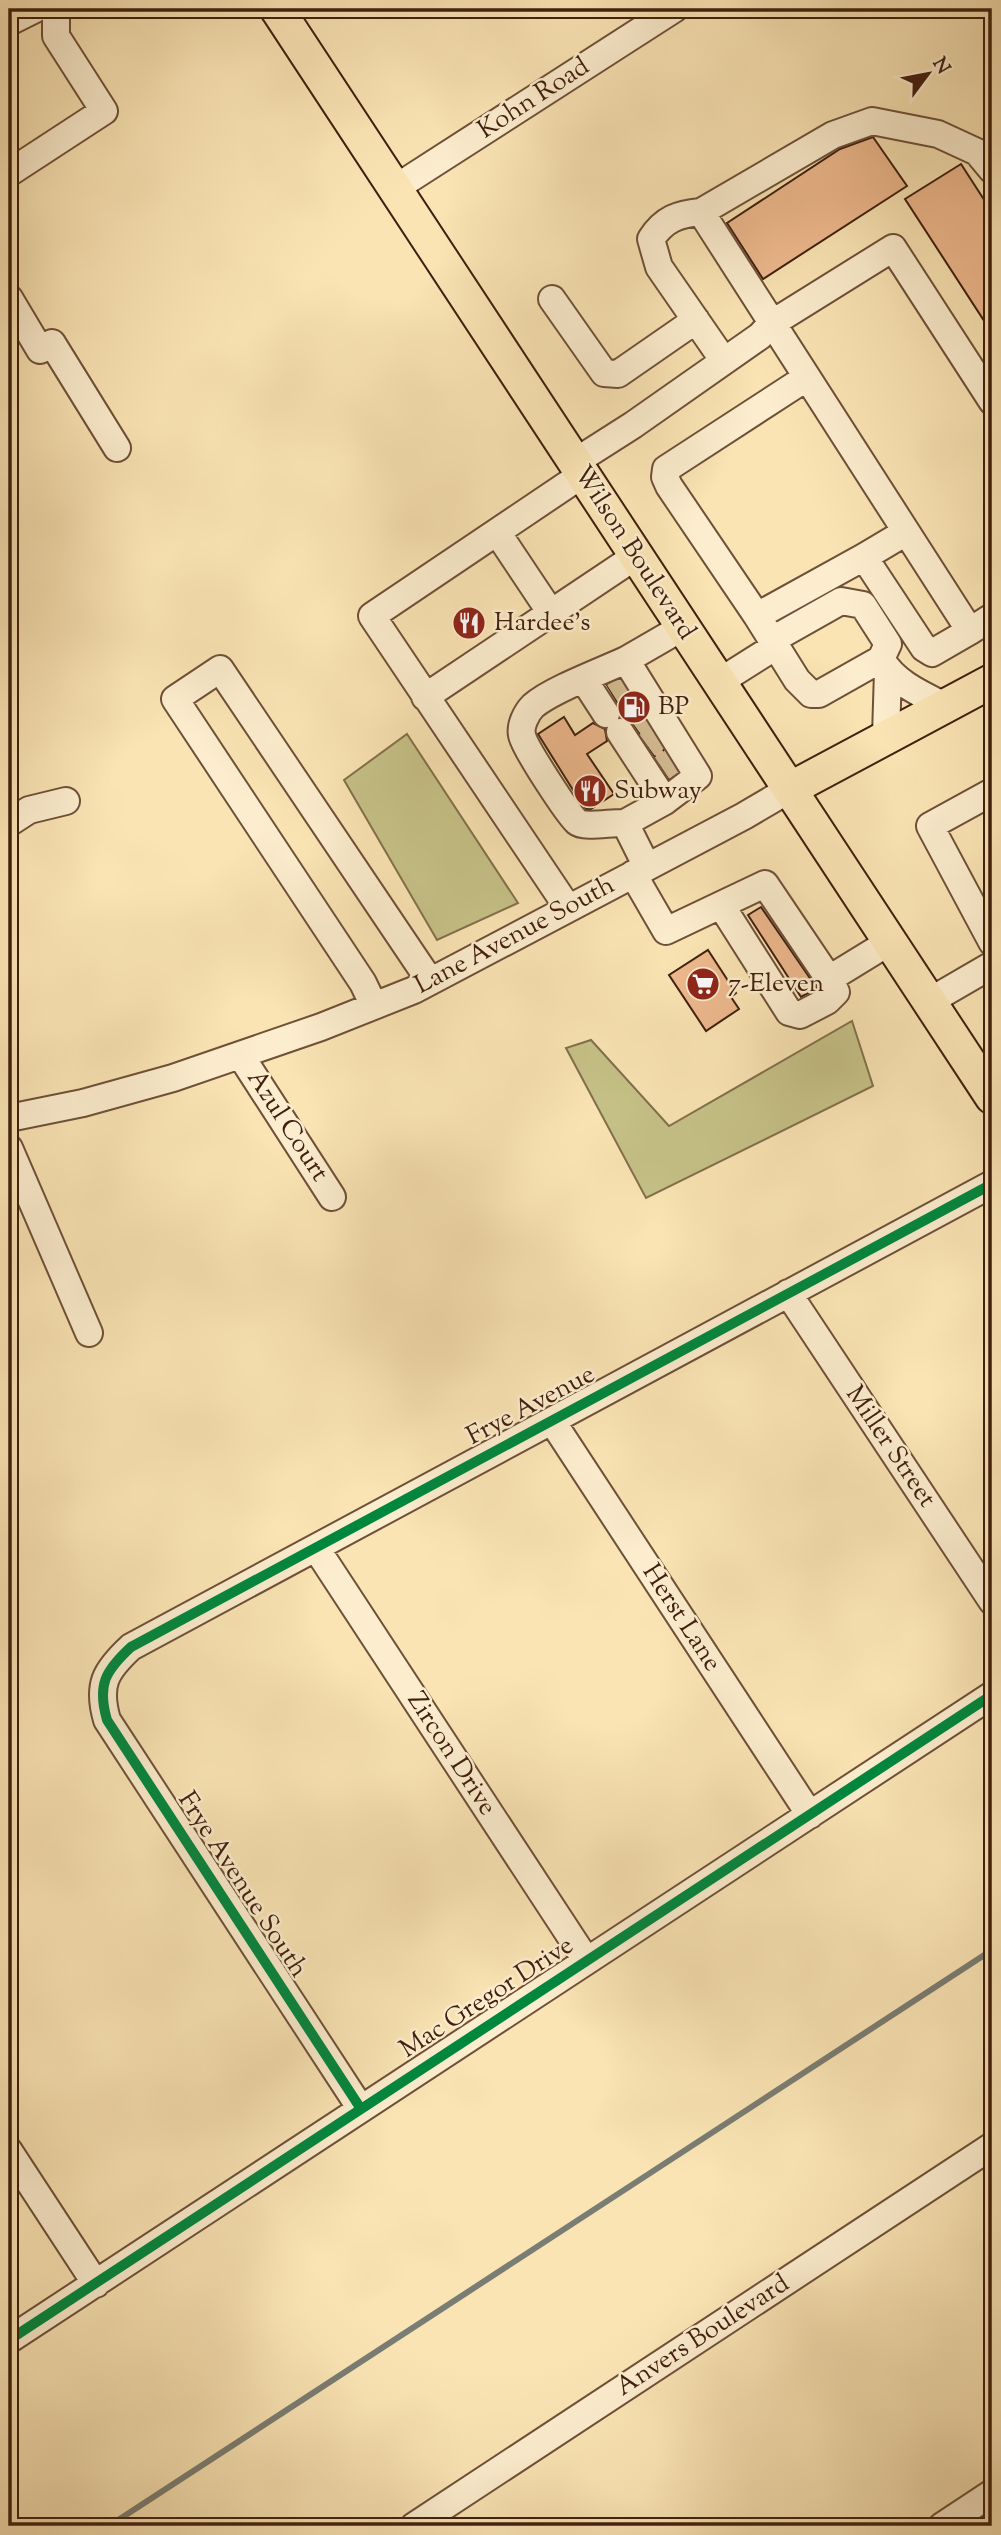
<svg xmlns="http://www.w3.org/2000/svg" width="1001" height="2535" viewBox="0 0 1001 2535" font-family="'Sorts Mill Goudy',serif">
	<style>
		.green { fill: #c6c288; stroke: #82704b; stroke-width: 2 }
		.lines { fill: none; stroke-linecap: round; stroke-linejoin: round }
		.stream { stroke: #7a7d73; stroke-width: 6 }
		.building { fill: #eeb98e; stroke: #3f1f0e; stroke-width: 2 }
		.minor-tunnel { stroke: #d5bd93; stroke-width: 26; stroke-dasharray: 26 13; stroke-linecap: butt }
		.minor-casing { stroke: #6e5038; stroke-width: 30 }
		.major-casing { stroke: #3f1f0e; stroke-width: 37 }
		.minor { stroke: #fcedce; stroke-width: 26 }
		.major { stroke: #fae4b4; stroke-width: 33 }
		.cycleway-casing { stroke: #fcedce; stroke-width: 15 }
		.cycleway { stroke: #00873e; stroke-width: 10 }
		.labels { text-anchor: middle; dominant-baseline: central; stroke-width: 5; stroke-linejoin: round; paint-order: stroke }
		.street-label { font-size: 26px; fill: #3f1f0e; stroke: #fcedce }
		.poi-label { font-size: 26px; fill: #3f1f0e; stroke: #fcedce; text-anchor: start }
	</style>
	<rect width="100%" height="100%" fill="#fae4b4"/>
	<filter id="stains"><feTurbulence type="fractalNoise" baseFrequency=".00286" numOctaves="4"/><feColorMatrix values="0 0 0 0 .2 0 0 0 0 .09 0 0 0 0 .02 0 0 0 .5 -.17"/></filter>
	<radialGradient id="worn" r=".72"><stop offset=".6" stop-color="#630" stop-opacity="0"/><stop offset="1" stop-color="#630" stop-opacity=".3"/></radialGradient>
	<path class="green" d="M407 734 518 903 437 940 344 780Z
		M852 1021 873 1086 646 1198 566 1048 591 1040 669 1126Z"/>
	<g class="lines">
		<path class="stream" d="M109 2526 992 1950"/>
	</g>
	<path class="building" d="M873 137 907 186 763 279 727 223 840 149Z
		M961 164 992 212V333L905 199Z
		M620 680 677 772 669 778 633 723 621 717 619 705 607 685Z
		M564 717 575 735 593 723 605 729 607 741 587 754 614 794 591 809H586L578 798 538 734Z
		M761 907 816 987V989L801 997 748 915Z
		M708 950 736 993 731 997 739 1009 706 1031 669 975Z"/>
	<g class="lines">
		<path class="minor-tunnel" d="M614 696 633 684
			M635 726 652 714
			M647 745 665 732
			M662 768 680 756"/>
		<defs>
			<path id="minor" d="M9 22 35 9
				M9 173 104 111 56 36V14L53 9
				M394 189 674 9
				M701 212 970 631 992 617
				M9 298 40 350 52 343 117 448
				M552 299 604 373 618 374 696 320
				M724 361 659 267 651 239C664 219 678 214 701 212L833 135 872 121 938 134 977 152 992 170
				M806 378 666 469 665 477 669 486 757 616 864 557 906 532
				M575 462 633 425 760 336 771 324 893 248 992 401
				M497 532 551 613
				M864 557 924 648 932 653 970 631
				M757 616 797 680 811 694H819L881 659C895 683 921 694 945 706
				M772 640 841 601 863 605 888 644 881 659
				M584 680 606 714
				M719 682 776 646
				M425 697 636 556
				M620 732 665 801
				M886 736 888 671
				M992 792 930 826 992 942
				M9 823 29 810 66 801
				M625 823C613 822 584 828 577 822 568 814 524 747 522 735 520 726 526 713 533 706 551 690 602 671 626 660
				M647 867 625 823 665 801 698 776 626 660 683 627
				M633 874 666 931 765 884 829 979 891 941
				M721 905 789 1012 800 1015 827 1001 836 992 829 979
				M568 908 372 616 583 474
				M930 1001 992 965
				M374 1006 363 983 175 699 220 669 430 981
				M241 1056 332 1197
				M9 1118 83 1103 173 1078 321 1027 414 990 744 816 790 789
				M9 1148 89 1333
				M788 1293 992 1601
				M552 1421 810 1815
				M316 1548 586 1960
				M361 2109 107 1720C97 1685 105 1671 131 1647L992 1184
				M9 2151 96 2284
				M9 2340 992 1695
				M414 2526 992 2146
				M942 2526 992 2493"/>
			<path id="major" d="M277 9 992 1097
				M790 789 992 681"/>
		</defs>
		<use href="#minor" class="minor-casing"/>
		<use href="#major" class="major-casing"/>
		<use href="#minor" class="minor"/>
		<use href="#major" class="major"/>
		<defs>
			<path id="cycleway" d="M361 2109 107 1720C97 1685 105 1671 131 1647L992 1184
				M9 2340 992 1695"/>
		</defs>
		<use href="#cycleway" class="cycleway-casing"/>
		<use href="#cycleway" class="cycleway"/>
	</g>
	<defs>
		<symbol id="restaurant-disc" viewBox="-11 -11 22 22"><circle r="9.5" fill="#8f2418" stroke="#fcedce"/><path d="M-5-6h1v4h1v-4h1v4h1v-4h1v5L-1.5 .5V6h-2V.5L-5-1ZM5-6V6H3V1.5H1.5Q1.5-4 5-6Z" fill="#fff"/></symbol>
		<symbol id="fuel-disc" viewBox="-11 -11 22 22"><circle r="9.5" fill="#8f2418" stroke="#fcedce"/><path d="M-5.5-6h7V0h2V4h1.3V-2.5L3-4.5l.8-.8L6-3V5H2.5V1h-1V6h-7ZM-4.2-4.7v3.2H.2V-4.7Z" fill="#fff"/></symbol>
		<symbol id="supermarket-disc" viewBox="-11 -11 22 22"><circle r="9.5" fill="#8f2418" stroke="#fcedce"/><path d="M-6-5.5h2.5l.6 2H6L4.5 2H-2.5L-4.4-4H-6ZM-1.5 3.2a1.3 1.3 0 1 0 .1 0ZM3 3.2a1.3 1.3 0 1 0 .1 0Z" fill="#fff"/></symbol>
	</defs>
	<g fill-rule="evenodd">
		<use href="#restaurant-disc" x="450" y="604" width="38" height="38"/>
		<use href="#fuel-disc" x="615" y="688" width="38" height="38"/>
		<use href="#restaurant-disc" x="571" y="772" width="38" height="38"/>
		<use href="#supermarket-disc" x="684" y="965" width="38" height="38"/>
	</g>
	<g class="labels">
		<g class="street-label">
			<text transform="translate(534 99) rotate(-33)">Kohn Road</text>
			<text transform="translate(634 553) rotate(57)">Wilson Boulevard</text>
			<text transform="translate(515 936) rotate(-28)">Lane Avenue South</text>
			<text transform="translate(287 1126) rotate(57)">Azul Court</text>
			<text transform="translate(531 1406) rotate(-28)">Frye Avenue</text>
			<text transform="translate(890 1447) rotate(56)">Miller Street</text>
			<text transform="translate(681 1618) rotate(57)">Herst Lane</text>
			<text transform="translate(451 1754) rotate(57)">Zircon Drive</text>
			<text transform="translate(242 1885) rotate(57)">Frye Avenue South</text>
			<text transform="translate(487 1998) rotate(-33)">Mac Gregor Drive</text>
			<text transform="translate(703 2336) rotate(-33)">Anvers Boulevard</text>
		</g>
		<g class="poi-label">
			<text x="494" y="623">Hardee's</text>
			<text x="658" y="707">BP</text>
			<text x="614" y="791">Subway</text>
			<text x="728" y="984">7-Eleven</text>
		</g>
	</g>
	<rect width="1001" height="2535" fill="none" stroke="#fae4b4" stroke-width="35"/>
	<rect x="10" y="10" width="980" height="2514" fill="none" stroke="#3f1f0e" stroke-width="3.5"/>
	<rect x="18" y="18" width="966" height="2500" fill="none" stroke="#3f1f0e" stroke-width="2"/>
	<g transform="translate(928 74) rotate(58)" stroke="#fcedce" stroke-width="5" paint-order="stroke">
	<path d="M0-5L12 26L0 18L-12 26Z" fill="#3f1f0e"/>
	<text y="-10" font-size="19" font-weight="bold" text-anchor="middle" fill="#3f1f0e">N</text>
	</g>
	<rect width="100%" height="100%" filter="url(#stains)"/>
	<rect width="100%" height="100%" fill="url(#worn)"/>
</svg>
